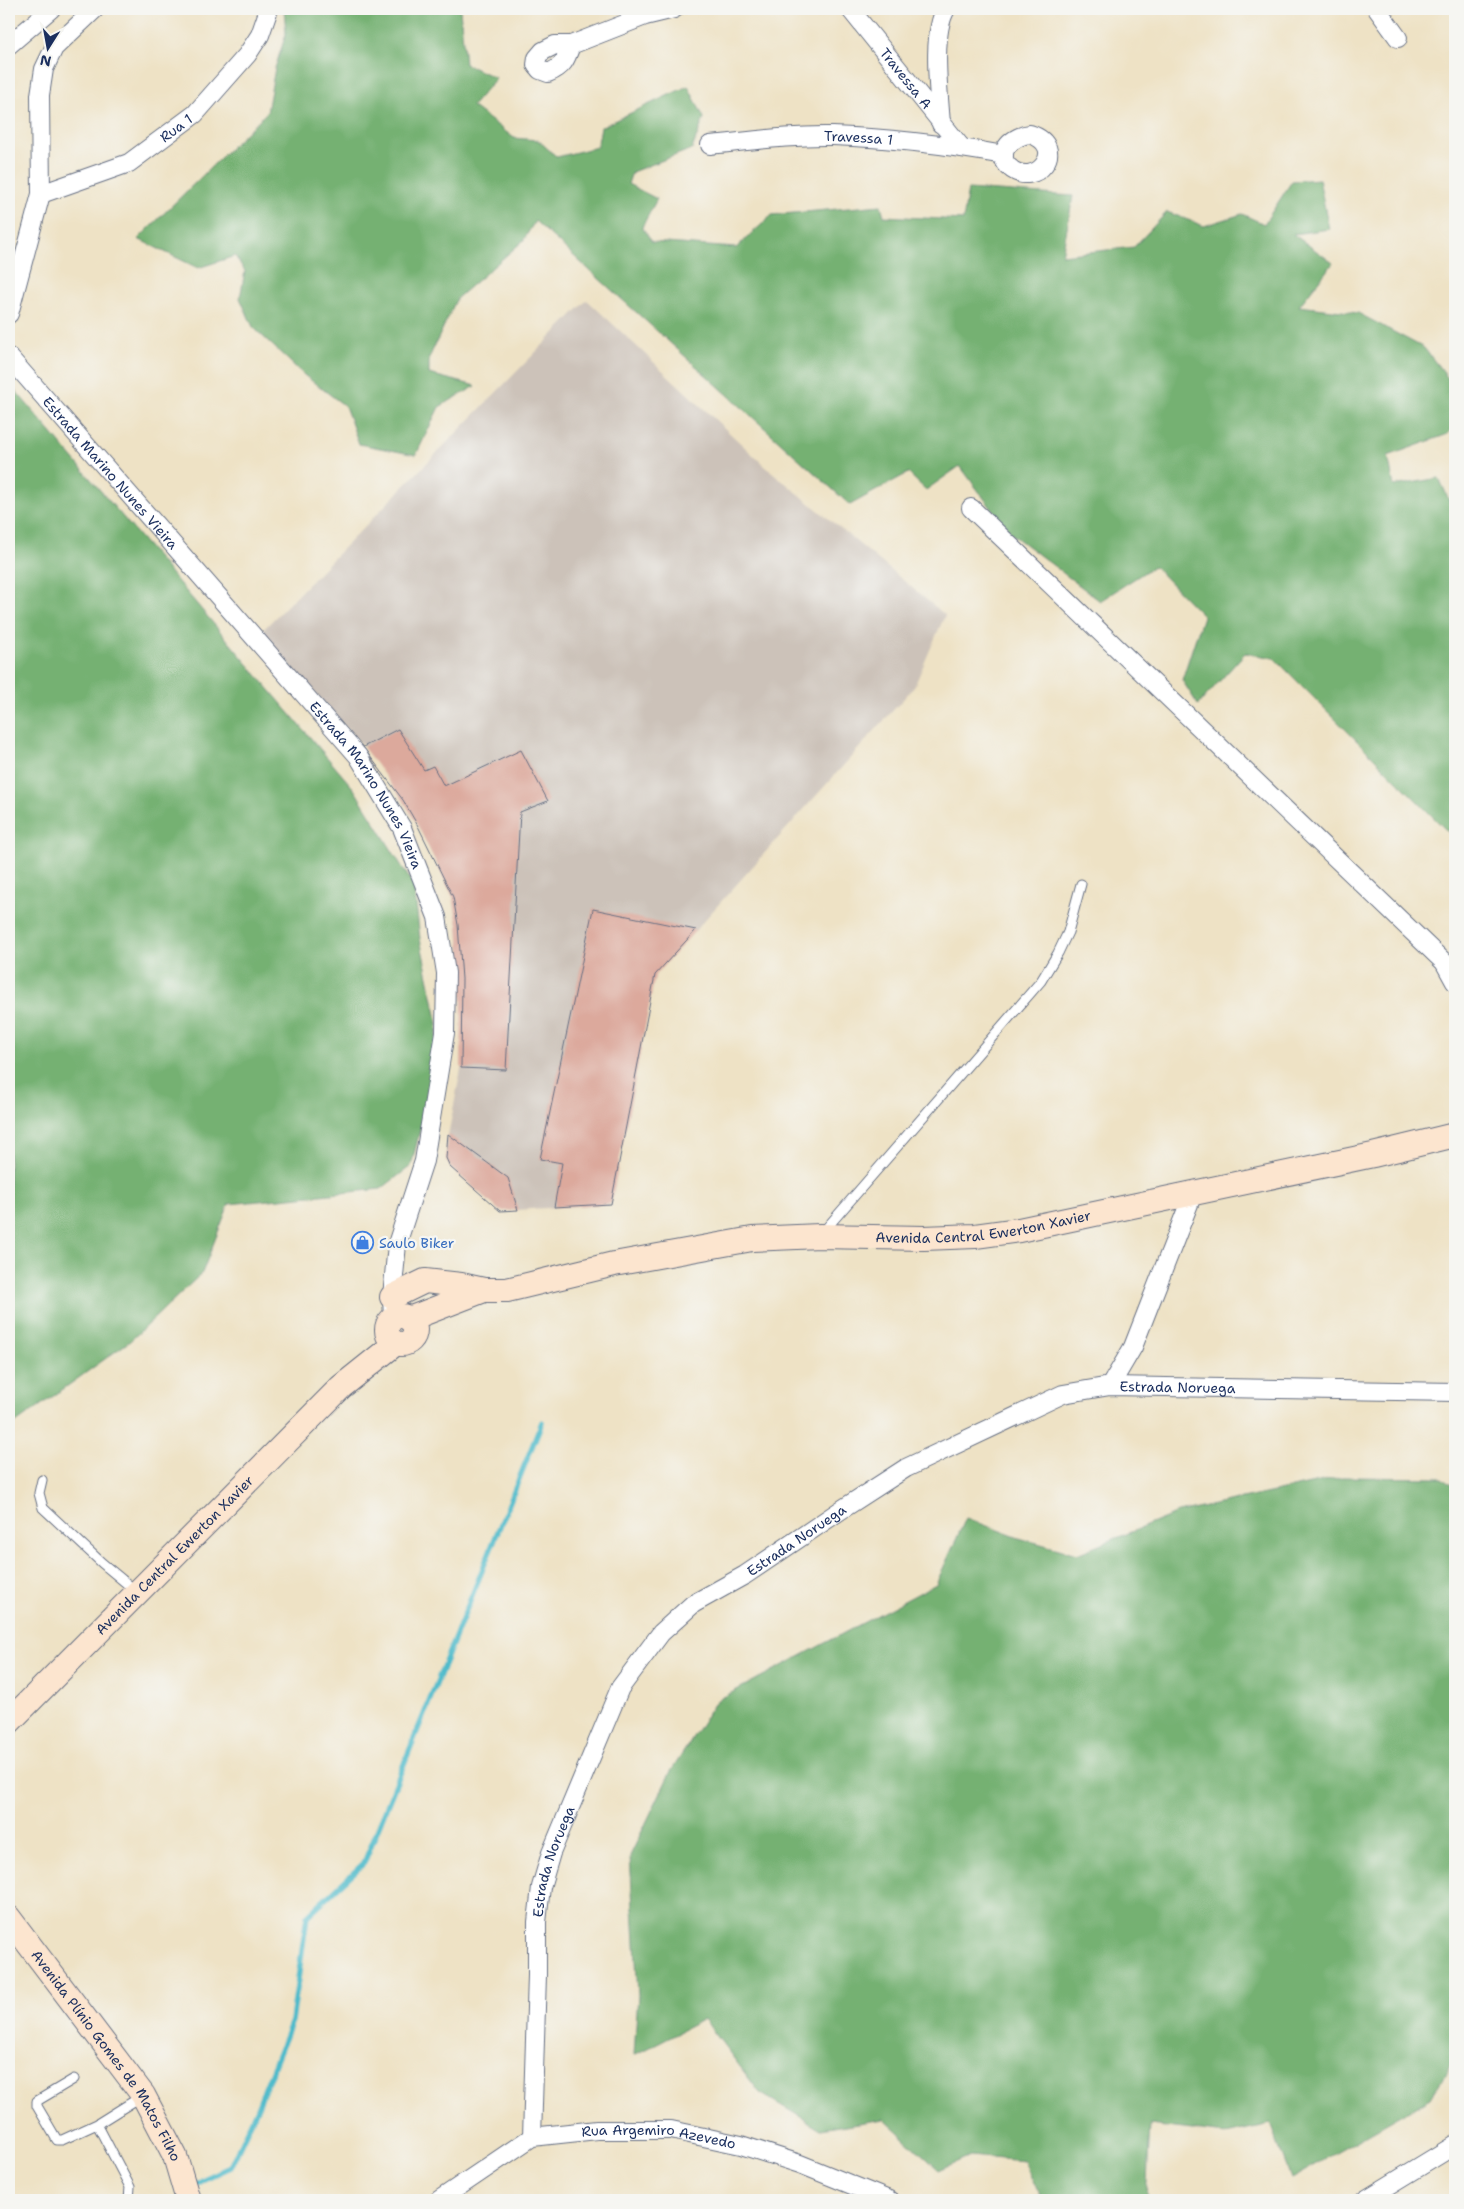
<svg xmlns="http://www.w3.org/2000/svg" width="1464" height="2209" viewBox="0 0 1464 2209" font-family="'Shantell Sans',sans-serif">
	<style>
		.industrial { fill: #ccc2b9 }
		.forest { fill: #74b172; stroke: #487068 }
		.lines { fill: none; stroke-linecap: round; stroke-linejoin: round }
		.stream { stroke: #4fbbcb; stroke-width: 5.5 }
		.building { fill: #dca99c }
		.lane-casing { stroke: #656e82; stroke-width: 11 }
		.street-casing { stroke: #656e82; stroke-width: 20 }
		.secondary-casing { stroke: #656e82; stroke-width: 26 }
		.lane { stroke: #fff; stroke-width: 9 }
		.street { stroke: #fff; stroke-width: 18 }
		.secondary { stroke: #fce5cf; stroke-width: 24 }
		.labels { text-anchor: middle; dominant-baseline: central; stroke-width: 4.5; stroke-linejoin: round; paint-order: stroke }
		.street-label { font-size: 14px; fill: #1b2f5e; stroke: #f6f6f2 }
		.shop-label { font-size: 14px; fill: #366cbe; stroke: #f6f6f2; text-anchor: start }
	</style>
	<rect width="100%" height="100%" fill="#f6f6f2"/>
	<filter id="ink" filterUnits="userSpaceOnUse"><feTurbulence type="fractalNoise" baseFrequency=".02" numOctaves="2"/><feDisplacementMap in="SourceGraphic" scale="10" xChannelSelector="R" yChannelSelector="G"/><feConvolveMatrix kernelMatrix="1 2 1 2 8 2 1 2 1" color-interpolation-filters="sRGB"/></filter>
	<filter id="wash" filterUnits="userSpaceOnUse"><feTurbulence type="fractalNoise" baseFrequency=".0096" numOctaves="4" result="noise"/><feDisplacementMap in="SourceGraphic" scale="20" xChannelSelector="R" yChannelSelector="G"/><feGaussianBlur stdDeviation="1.12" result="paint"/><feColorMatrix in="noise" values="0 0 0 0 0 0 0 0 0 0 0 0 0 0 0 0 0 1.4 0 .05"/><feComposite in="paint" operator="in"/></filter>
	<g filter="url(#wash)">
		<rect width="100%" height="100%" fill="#eee2c5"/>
		<path class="industrial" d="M587 300 766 467 945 615 914 687 655 975 611 1204 500 1211 446 1158V1146L462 1064V979L458 925 453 897 418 826 403 800 362 744 259 634Z"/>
		<path class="forest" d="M284 9H460L465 64 496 78 472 106 514 138 538 140 557 157 597 147 601 127 688 86 704 118 692 149 632 172 628 184 657 199 642 227 652 242 736 248 772 215 881 205 884 216 963 220 968 189 1073 196 1062 255 1134 247 1167 212 1204 226 1242 214 1264 224 1292 181 1319 179 1329 229 1293 234 1333 263 1299 306 1358 313 1424 348 1455 387V425L1448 434 1388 456 1394 486 1439 478 1455 513V839L1274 658 1245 653 1198 705 1182 680 1203 616 1154 566 1100 601 1009 532 960 466 926 490 908 473 850 505 535 221 523 241 457 298 429 358V374L476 386 439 407 416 455 359 444 345 406 304 375 253 327 240 298 245 271 235 256 198 268 138 239 267 112 275 68 286 34Z
			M9 383 354 789 414 886 420 939 438 1024 431 1087 411 1166 381 1189 229 1204 202 1273 130 1341 9 1428Z
			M1342 1477 1442 1478 1455 1488V2057L1431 2098 1291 2178 1270 2124 1226 2134 1150 2125 1146 2200H1042L1024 2161 970 2156 939 2170 884 2119 821 2129 760 2093 704 2019 634 2055 638 1995 630 1856 670 1773 716 1701 936 1584 966 1518 1019 1538 1077 1554 1178 1513Z"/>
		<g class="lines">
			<path class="stream" d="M190 2188 204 2179 230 2167 255 2113 292 2021 307 1916 364 1863 542 1422"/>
		</g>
		<g id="blocks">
			<path class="building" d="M398 729 424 770 433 766 444 786 521 750 548 801 520 812 506 1070 461 1068 462 979 458 925 453 897 418 826 403 800 363 747Z
				M593 909 696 930 655 975 611 1204 554 1207 562 1163 540 1159Z
				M448 1134 508 1178 518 1210 500 1211 450 1167 446 1158Z"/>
		</g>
	</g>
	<g filter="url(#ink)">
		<use href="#blocks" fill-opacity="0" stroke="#656e82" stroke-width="1"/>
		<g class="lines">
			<defs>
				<path id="lane" d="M823 1232 1041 981 1058 953 1068 932 1081 884
					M42 1480 39 1493 43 1508 102 1563 137 1592
					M74 2079 37 2101V2106L57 2140H62L97 2124 142 2096
					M97 2124 130 2187 129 2200"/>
				<g id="street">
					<path id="s1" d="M850 9 961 147"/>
					<path d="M1377 9 1398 38"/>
					<path d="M9 45 51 9"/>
					<path d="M571 45C566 60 563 67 548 73L540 70 536 65 537 58 543 51 555 45H571L645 16 674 9"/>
					<path d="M941 124C939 93 931 34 946 9"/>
					<path d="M1030 134C1070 147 1035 191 1009 167 993 152 1015 135 1030 134Z"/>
					<path id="s2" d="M710 145C751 141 792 135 833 136 890 138 948 145 1004 155"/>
					<path id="s3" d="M41 194 129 163 195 114 247 55 260 35 269 9"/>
					<path d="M9 314 41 194 40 95 44 69 54 48 95 9"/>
					<path id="s4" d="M9 357 358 756 402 828 437 917 446 973 445 1033 424 1161 397 1244 392 1297 393 1318"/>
					<path d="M971 508 1444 962 1455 982"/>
					<path d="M1110 1386 1133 1347 1194 1191"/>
					<path id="s5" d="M532 2137 537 1975V1922L541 1887 551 1853 620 1688 661 1633 693 1604 745 1575 841 1510 906 1468 1063 1394 1110 1386 1455 1392"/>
					<path id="s6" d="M439 2200 532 2137 597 2130H671L741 2145 800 2164 889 2200"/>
					<path d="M1365 2200 1455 2145"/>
				</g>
				<g id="secondary">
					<path d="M392 1297 425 1281 461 1285 484 1290"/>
					<circle cx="401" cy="1330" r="14"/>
					<path id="s7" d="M409 1319 484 1290H507L614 1264 752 1239 820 1236 924 1238 975 1236 1019 1230 1373 1155 1455 1135"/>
					<path id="s8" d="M9 1722 341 1387 396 1343"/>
					<path id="s9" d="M9 1918 143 2095 175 2156 188 2200"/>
				</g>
			</defs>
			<use href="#lane" class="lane-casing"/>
			<use href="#street" class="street-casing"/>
			<use href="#secondary" class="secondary-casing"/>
			<use href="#lane" class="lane"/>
			<use href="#street" class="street"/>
			<use href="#secondary" class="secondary"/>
		</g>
	</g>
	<defs>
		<symbol id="shop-ring" viewBox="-11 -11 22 22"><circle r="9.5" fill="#f6f6f2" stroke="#3f7fe0" stroke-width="1.5"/><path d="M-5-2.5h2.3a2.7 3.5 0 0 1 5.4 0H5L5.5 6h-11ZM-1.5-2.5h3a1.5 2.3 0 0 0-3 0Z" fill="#3f7fe0"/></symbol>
	</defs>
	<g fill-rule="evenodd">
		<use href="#shop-ring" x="350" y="1230" width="25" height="25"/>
	</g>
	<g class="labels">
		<g class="street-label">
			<text stroke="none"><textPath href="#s1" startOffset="89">Travessa A</textPath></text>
			<text stroke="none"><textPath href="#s3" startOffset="152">Rua 1</textPath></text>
			<text stroke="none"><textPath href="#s2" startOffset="149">Travessa 1</textPath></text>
			<text stroke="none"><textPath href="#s4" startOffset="154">Estrada Marino Nunes Vieira</textPath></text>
			<text stroke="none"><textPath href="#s4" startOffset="559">Estrada Marino Nunes Vieira</textPath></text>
			<text stroke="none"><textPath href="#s7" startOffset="586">Avenida Central Ewerton Xavier</textPath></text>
			<text stroke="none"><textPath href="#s5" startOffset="1118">Estrada Noruega</textPath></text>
			<text stroke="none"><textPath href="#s5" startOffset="698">Estrada Noruega</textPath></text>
			<text stroke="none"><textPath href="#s8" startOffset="235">Avenida Central Ewerton Xavier</textPath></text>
			<text stroke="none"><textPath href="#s5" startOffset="278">Estrada Noruega</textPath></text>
			<text stroke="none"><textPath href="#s9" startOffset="169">Avenida Plínio Gomes de Matos Filho</textPath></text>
			<text stroke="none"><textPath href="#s6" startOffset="240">Rua Argemiro Azevedo</textPath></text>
		</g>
		<g class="shop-label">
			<text x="379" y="1243">Saulo Biker</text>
		</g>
	</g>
	<rect width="1464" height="2209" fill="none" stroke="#f6f6f2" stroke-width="30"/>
	<g transform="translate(48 48) rotate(191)" stroke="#f6f6f2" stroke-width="4" paint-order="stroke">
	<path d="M0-4L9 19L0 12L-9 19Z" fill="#1b2f5e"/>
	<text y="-8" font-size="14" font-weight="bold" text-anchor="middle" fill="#1b2f5e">N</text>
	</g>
</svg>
